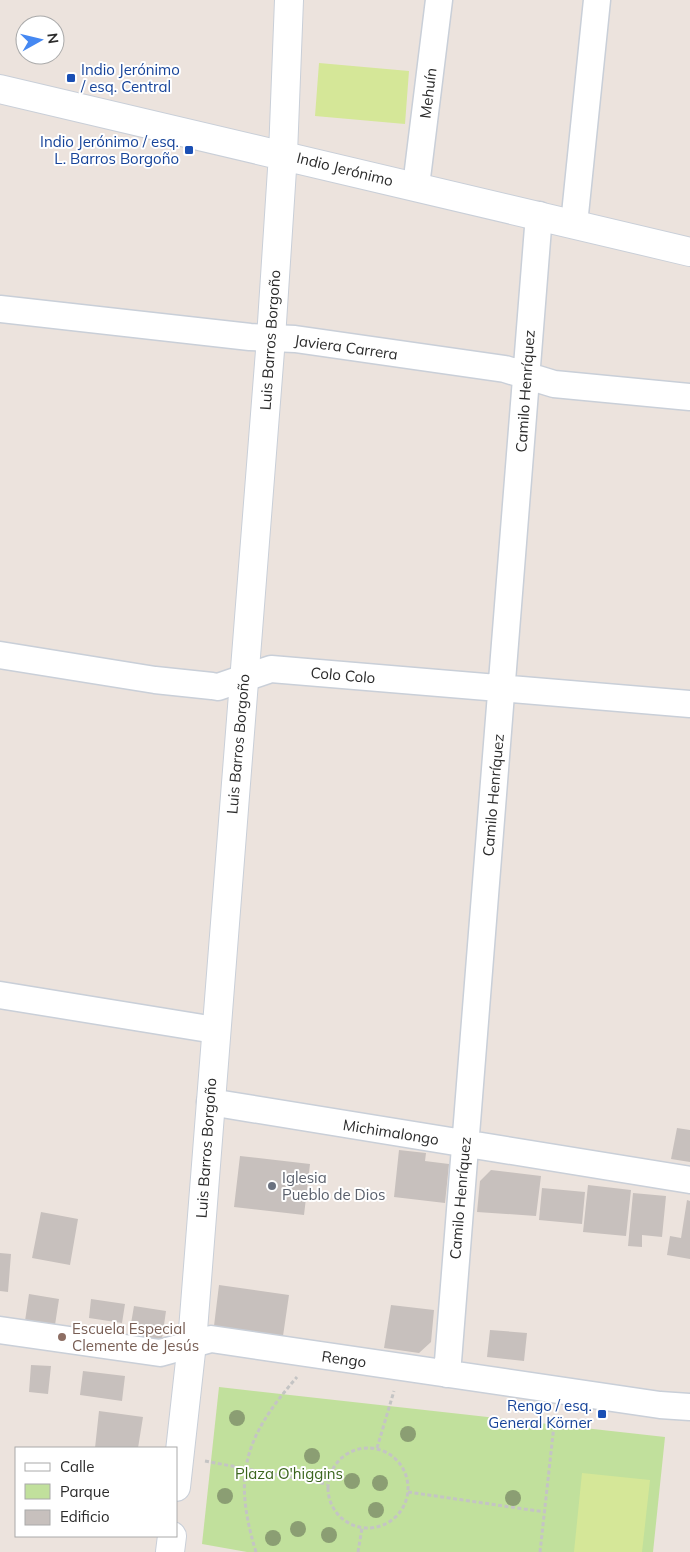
<svg xmlns="http://www.w3.org/2000/svg" width="690" height="1552" viewBox="0 0 690 1552" font-family="Mulish,sans-serif">
	<style>
		.green { fill: #c1e09c }
		.pitch { fill: #d5e798 }
		.building { fill: #c7c0bd }
		.lines { fill: none; stroke-linecap: round; stroke-linejoin: round }
		.street-casing { stroke: #c9cfd8; stroke-width: 29 }
		.secondary-casing { stroke: #c9cfd8; stroke-width: 30 }
		.path { stroke: #c4c4c4; stroke-width: 3; stroke-dasharray: 4 2.5; stroke-linecap: butt }
		.street { stroke: #fff; stroke-width: 26 }
		.secondary { stroke: #fff; stroke-width: 28 }
		.tree { fill: #8b9e73 }
		.transit-dot { fill: #1a4fb4; stroke: #fff; stroke-width: 2 }
		.worship-dot { fill: #6b7280; stroke: #fff; stroke-width: 2 }
		.education-dot { fill: #8d6e63; stroke: #fff; stroke-width: 2 }
		.labels { text-anchor: middle; dominant-baseline: central; stroke-width: 4; stroke-linejoin: round; paint-order: stroke }
		.transit-label { font-size: 15px; fill: #164399; stroke: #fff; text-anchor: end }
		.street-label { font-size: 15px; fill: #2b2b2b; stroke: #fff }
		.worship-label { font-size: 15px; fill: #5b616d; stroke: #fff; text-anchor: start }
		.education-label { font-size: 15px; fill: #785e54; stroke: #fff; text-anchor: start }
		.park-label { font-size: 15px; fill: #3b651d; stroke: #fff }
	</style>
	<rect width="100%" height="100%" fill="#ece3dd"/>
	<path class="green" d="M219 1387 665 1437 653 1552H247L202 1544Z"/>
	<path class="pitch" d="M319 63 409 71 405 124 315 116Z
		M582 1473 650 1480 642 1552H574Z"/>
	<path class="building" d="M677 1128 690 1130V1162L671 1159Z
		M399 1150 426 1153 425 1161 449 1164 445 1203 394 1197Z
		M240 1156 310 1164 304 1215 234 1207Z
		M491 1170 541 1176 536 1216 477 1212 480 1181Z
		M588 1185 631 1190 626 1236 583 1232Z
		M542 1188 585 1192 582 1224 539 1220Z
		M633 1193 666 1196 662 1237 642 1235V1247L628 1246Z
		M687 1200 690 1201V1259L667 1255 670 1236 681 1238Z
		M41 1212 78 1219 70 1265 32 1258Z
		M0 1253 11 1254 8 1292 0 1291Z
		M219 1285 289 1295 283 1336 214 1326Z
		M29 1294 59 1299 55 1325 25 1321Z
		M91 1299 125 1304 122 1323 89 1318Z
		M391 1305 434 1310 431 1342 419 1353 384 1348Z
		M134 1306 166 1311 162 1339 153 1347 128 1341Z
		M490 1330 527 1333 524 1361 487 1357Z
		M31 1365 51 1366 48 1394 29 1392Z
		M83 1371 125 1376 122 1401 80 1395Z
		M99 1411 143 1417 138 1448H95Z"/>
	<g class="lines">
		<defs>
			<path id="street" d="M416 186 439 0
				M574 224 597 0
				M0 309 250 337 295 339 505 369 554 384 690 397
				M0 655 155 680 212 686 218 687 271 669 690 704
				M0 995 215 1030
				M210 1102 690 1180
				M0 1330 160 1353 211 1339 660 1405 690 1407
				M447 1374 539 215"/>
			<path id="secondary" d="M0 89 690 252
				M176 1487 192 1343 271 338 283 154 289 0
				M170 1552 172 1536"/>
		</defs>
		<use href="#street" class="street-casing"/>
		<use href="#secondary" class="secondary-casing"/>
		<path class="path" d="M328 1488a40 40 0 1 1 80 0a40 40 0 1 1-80 0Z
			M377 1448 394 1391
			M205 1461 327 1484
			M408 1492 545 1512
			M256 1552C232 1474 245 1437 297 1377
			M358 1552 362 1528
			M540 1552 555 1416"/>
		<use href="#street" class="street"/>
		<use href="#secondary" class="secondary"/>
	</g>
	<g class="tree">
		<circle cx="237" cy="1418" r="8"/>
		<circle cx="408" cy="1434" r="8"/>
		<circle cx="312" cy="1456" r="8"/>
		<circle cx="352" cy="1481" r="8"/>
		<circle cx="380" cy="1483" r="8"/>
		<circle cx="225" cy="1496" r="8"/>
		<circle cx="513" cy="1498" r="8"/>
		<circle cx="376" cy="1510" r="8"/>
		<circle cx="298" cy="1529" r="8"/>
		<circle cx="329" cy="1535" r="8"/>
		<circle cx="273" cy="1538" r="8"/>
	</g>
	<g class="transit-dot">
		<rect x="66" y="73" width="10" height="10" rx="2.5"/>
		<rect x="184" y="145" width="10" height="10" rx="2.5"/>
		<rect x="597" y="1409" width="10" height="10" rx="2.5"/>
	</g>
	<circle class="worship-dot" cx="272" cy="1186" r="5"/>
	<circle class="education-dot" cx="62" cy="1337" r="5"/>
	<g class="labels">
		<g class="transit-label">
			<text x="81" y="69" text-anchor="start">Indio Jerónimo<tspan x="81" dy="17">/ esq. Central</tspan></text>
			<text x="179" y="141">Indio Jerónimo / esq.<tspan x="179" dy="17">L. Barros Borgoño</tspan></text>
			<text x="592" y="1405">Rengo / esq.<tspan x="592" dy="17">General Körner</tspan></text>
		</g>
		<g class="street-label">
			<text transform="translate(428 93) rotate(-83)">Mehuín</text>
			<text transform="translate(345 169) rotate(14)">Indio Jerónimo</text>
			<text transform="translate(270 340) rotate(-86)">Luis Barros Borgoño</text>
			<text transform="translate(346 347) rotate(8)">Javiera Carrera</text>
			<text transform="translate(525 391) rotate(-86)">Camilo Henríquez</text>
			<text transform="translate(343 675) rotate(5)">Colo Colo</text>
			<text transform="translate(238 744) rotate(-85)">Luis Barros Borgoño</text>
			<text transform="translate(493 795) rotate(-85)">Camilo Henríquez</text>
			<text transform="translate(391 1132) rotate(9)">Michimalongo</text>
			<text transform="translate(206 1148) rotate(-86)">Luis Barros Borgoño</text>
			<text transform="translate(460 1198) rotate(-85)">Camilo Henríquez</text>
			<text transform="translate(344 1359) rotate(8)">Rengo</text>
		</g>
		<g class="worship-label">
			<text x="282" y="1177">Iglesia<tspan x="282" dy="17">Pueblo de Dios</tspan></text>
		</g>
		<g class="education-label">
			<text x="72" y="1328">Escuela Especial<tspan x="72" dy="17">Clemente de Jesús</tspan></text>
		</g>
		<g class="park-label">
			<text x="289" y="1473">Plaza O'higgins</text>
		</g>
	</g>
	<rect x="15" y="1447" width="162" height="90" fill="#ffffff" stroke="#aaaaaa"/>
	<rect x="25" y="1463" width="25" height="8" fill="#ffffff" stroke="#aaaaaa"/>
	<text x="60" y="1472" font-size="15" fill="#2b2b2b">Calle</text>
	<rect x="25" y="1484" width="25" height="15" fill="#c1e09c" stroke="#aaaaaa"/>
	<text x="60" y="1497" font-size="15" fill="#2b2b2b">Parque</text>
	<rect x="25" y="1510" width="25" height="15" fill="#c7c0bd" stroke="#aaaaaa"/>
	<text x="60" y="1522" font-size="15" fill="#2b2b2b">Edificio</text>
	<g transform="translate(40 40) rotate(82)"><circle r="24" fill="#ffffff" stroke="#aaaaaa"/>
	<path d="M0-4L9 19L0 12L-9 19Z" fill="#4588f2"/>
	<text y="-8" font-size="14" font-weight="bold" text-anchor="middle" fill="#2b2b2b">N</text>
	</g>
</svg>
